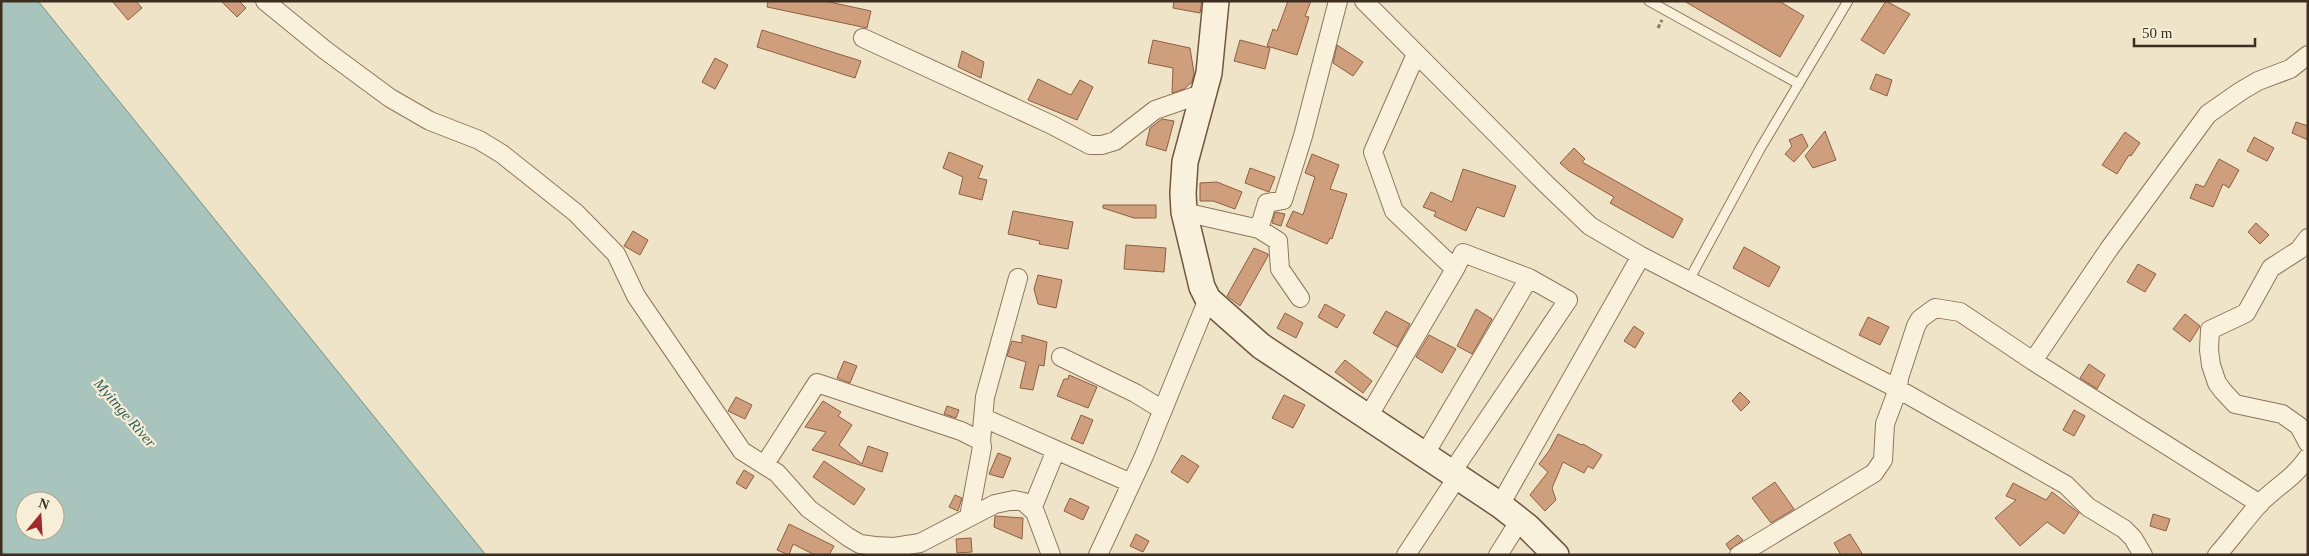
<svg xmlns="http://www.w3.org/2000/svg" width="2309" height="556" viewBox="0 0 2309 556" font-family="'Times New Roman',serif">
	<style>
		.water { fill: #a9c4bc; stroke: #6f938a; fill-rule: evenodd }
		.building { fill: #cf9f7d; stroke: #8d5f41 }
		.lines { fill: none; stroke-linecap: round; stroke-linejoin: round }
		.lane-casing { stroke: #8d765c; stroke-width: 11 }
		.street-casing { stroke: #8d765c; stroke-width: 20 }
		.secondary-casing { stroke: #6f573f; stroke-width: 28 }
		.path { stroke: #8d765c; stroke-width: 3; stroke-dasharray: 4 2.5; stroke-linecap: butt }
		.lane { stroke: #faf1dc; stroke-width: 9 }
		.street { stroke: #faf1dc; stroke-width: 18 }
		.secondary { stroke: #faf1dc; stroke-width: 25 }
		.labels { text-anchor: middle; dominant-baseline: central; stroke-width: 4.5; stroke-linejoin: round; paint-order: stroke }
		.water-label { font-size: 15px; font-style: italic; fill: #2f5d5a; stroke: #f7eed8 }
	</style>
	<rect width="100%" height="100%" fill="#f0e4c8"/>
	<path class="water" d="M1 1H38L486 555H5L1 550ZM25 501H55V531H25Z"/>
	<path class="building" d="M112 1H136L142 8 128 20Z
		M221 1H239L246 8 237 17Z
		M768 1H825L871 11 867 28 767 7Z
		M1174 1H1202L1200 13 1173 8Z
		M1288 1H1311L1305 16 1309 17 1297 55 1267 46 1273 29 1277 31Z
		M1684 1H1779L1804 16 1780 57Z
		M1886 1 1910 14 1884 54 1861 40Z
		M762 30 861 61 855 78 757 47Z
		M1153 40 1190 48 1194 73 1192 82 1184 89 1172 93 1173 68 1148 63Z
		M1240 40 1270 48 1265 69 1234 61Z
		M1337 45 1363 62 1353 76 1333 63Z
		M962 51 984 62 981 78 958 67Z
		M715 58 728 65 715 89 702 82Z
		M1876 74 1892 80 1887 96 1870 89Z
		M1038 79 1071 95 1080 80 1093 87 1077 120 1028 100Z
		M1162 119 1174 121 1166 151 1146 145 1150 128Z
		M2296 122 2308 126V140L2292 133Z
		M1825 131 1836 160 1813 168 1805 156Z
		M2125 132 2140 143 2131 156 2129 155 2117 174 2102 165Z
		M1802 134 1808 146 1794 162 1785 154 1792 146 1789 140Z
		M2254 137 2274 148 2267 161 2247 151Z
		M1574 148 1585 159 1582 162 1683 219 1673 238 1610 203 1614 197 1569 171 1560 163Z
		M949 152 983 166 978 178 987 180 982 200 959 194 963 177 943 168Z
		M1312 154 1339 165 1330 189 1347 194 1332 239 1330 238 1327 244 1286 226 1293 211 1303 215 1315 177 1305 173Z
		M2219 159 2239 170 2229 188 2223 184 2213 207 2190 198 2196 184 2204 187Z
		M1250 168 1275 177 1269 192 1245 183Z
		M1463 169 1516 186 1504 217 1477 207 1466 231 1434 216 1436 212 1423 207 1431 192 1452 202Z
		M1217 182 1242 192 1235 209 1213 201H1200V183Z
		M1103 205H1156V218H1134L1103 208Z
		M1013 211 1073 222 1068 249 1039 244 1040 241 1008 234Z
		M1275 212 1285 214 1281 226 1272 223Z
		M2256 223 2269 235 2260 244 2248 232Z
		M633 231 648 240 640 255 624 246Z
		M1126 245 1166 248 1164 272 1124 269Z
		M1744 247 1780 267 1769 287 1733 268Z
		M1254 248 1268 254V256L1240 306 1227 296Z
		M2138 264 2156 274 2145 292 2127 282Z
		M1038 275 1062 280 1056 308 1038 304 1034 289Z
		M1325 304 1345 315 1337 328 1318 317Z
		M1476 309 1492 319 1472 354 1457 346Z
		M1386 311 1410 324 1397 347 1373 333Z
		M1285 313 1303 323 1296 338 1277 328Z
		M2185 314 2200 326 2190 342 2173 329Z
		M1868 317 1889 327 1880 345 1859 335Z
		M1634 326 1644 333 1635 348 1624 341Z
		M1022 335 1047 342 1044 366 1039 365 1033 390 1020 388 1026 362 1007 356 1012 341 1022 343Z
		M1429 335 1456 349 1442 373 1416 357Z
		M1345 360 1372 381 1363 393 1335 372Z
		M844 361 857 366 850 383 837 378Z
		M2089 364 2105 375 2097 389 2080 378Z
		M1069 375 1097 387 1088 408 1057 396 1064 379H1068Z
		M1740 392 1750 402 1741 411 1732 401Z
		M1284 395 1305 405 1293 428 1272 418Z
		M736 397 752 405 745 419 728 411Z
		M823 401 841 412 838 416 852 425 839 445 862 464 868 446 888 453 882 472 812 450 826 432 805 427Z
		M947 406 959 410 956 418 944 414Z
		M2074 410 2085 416 2074 436 2063 430Z
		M1081 415 1093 420 1083 444 1071 439Z
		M1558 434 1582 445 1583 444 1602 455 1593 469 1588 466 1584 473 1563 462 1552 488 1556 500 1545 511 1530 495 1548 472 1539 464 1549 451Z
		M998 453 1011 458 1003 478 989 474Z
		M1182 455 1199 466 1188 483 1171 472Z
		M824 461 865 489 854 505 813 477Z
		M744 470 754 476 746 489 736 483Z
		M1775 482 1794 509 1771 523 1752 498Z
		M2013 483 2046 500 2052 492 2079 513 2064 534 2047 522 2020 546 1995 518 2016 500 2006 496Z
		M955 495 962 498 958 511 949 507Z
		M1070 498 1089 507 1083 520 1064 511Z
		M2153 514 2170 519 2166 531 2150 526Z
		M995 516 1023 518 1022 539 994 527Z
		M789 524 834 546 829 555H815L793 544 789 555 777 550Z
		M1136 534 1149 541 1143 552 1130 546Z
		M1850 534 1863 555H1841L1834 543Z
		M1738 535 1743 540 1730 550 1726 544Z
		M971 538 972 552 957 553 956 539Z"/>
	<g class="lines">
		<defs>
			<path id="lane" d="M1649 1 1799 84
				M1689 280 1760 149 1848 1"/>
			<path id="street" d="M265 1 325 50 390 98 430 121 479 140 502 154 576 213 616 254 636 296 742 451 777 473 809 509 848 537 860 544 875 546 894 547 920 543 995 504 1014 500 1024 502 1035 512 1051 555
				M1364 1 1547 185 1590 226 1641 256 1898 389 1899 378 1916 326 1920 319 1935 308 1960 312 2033 361 2109 249 2208 114 2241 91 2258 81 2290 69 2308 55
				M863 38 1052 125 1090 145H1102L1115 141 1155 110 1204 93
				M1184 212 1259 229 1278 241 1280 269 1300 298
				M1259 229 1267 203 1283 200 1303 136 1338 1
				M2308 238 2299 250 2271 268 2246 313 2210 330 2209 350 2211 365 2217 383 2223 391 2235 404 2282 414 2299 426 2308 443
				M1061 357 1135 393 1163 410
				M2033 361 2260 504
				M1368 417 1455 269 1394 211 1373 152 1416 54
				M984 418 1056 450 1032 509
				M1056 450 1131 483
				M1425 454 1529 278
				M765 464 817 383 961 431 981 441
				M1452 472 1568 300 1529 278 1463 253 1455 269
				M1500 505 1641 256
				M969 517 982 447 981 441 985 397 1018 278
				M1098 555 1144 456 1208 299
				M1406 555 1458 476
				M1498 555 1520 520
				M1739 555 1874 473 1883 460 1885 424 1898 389 2066 485 2088 507 2124 529 2133 538 2143 555
				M2217 555C2232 538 2245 520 2260 503 2277 486 2294 478 2308 457"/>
			<path id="secondary" d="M1216 1 1209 73 1185 162 1183 193 1184 212 1202 287 1208 299 1261 346 1500 505 1528 527 1556 555"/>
		</defs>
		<use href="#lane" class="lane-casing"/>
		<use href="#street" class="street-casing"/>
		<use href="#secondary" class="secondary-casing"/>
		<path class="path" d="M1658 28 1662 20"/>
		<use href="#lane" class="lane"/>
		<use href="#street" class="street"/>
		<use href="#secondary" class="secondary"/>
	</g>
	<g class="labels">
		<g class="water-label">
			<text transform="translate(125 413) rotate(49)">Myitnge River</text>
		</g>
	</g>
	<rect width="2309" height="556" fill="none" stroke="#3d2e20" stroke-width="5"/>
	<g transform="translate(40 516) rotate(18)"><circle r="24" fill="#f7eed8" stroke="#ada18e"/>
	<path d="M0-4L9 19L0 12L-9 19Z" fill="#9e2a2b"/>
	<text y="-8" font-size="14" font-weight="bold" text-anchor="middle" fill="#3d2e20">N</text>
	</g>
	<path d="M2134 38v8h121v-8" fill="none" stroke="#3d2e20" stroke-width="2.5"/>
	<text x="2142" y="38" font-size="15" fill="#3d2e20" stroke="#f7eed8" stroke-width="4" paint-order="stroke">50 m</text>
</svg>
